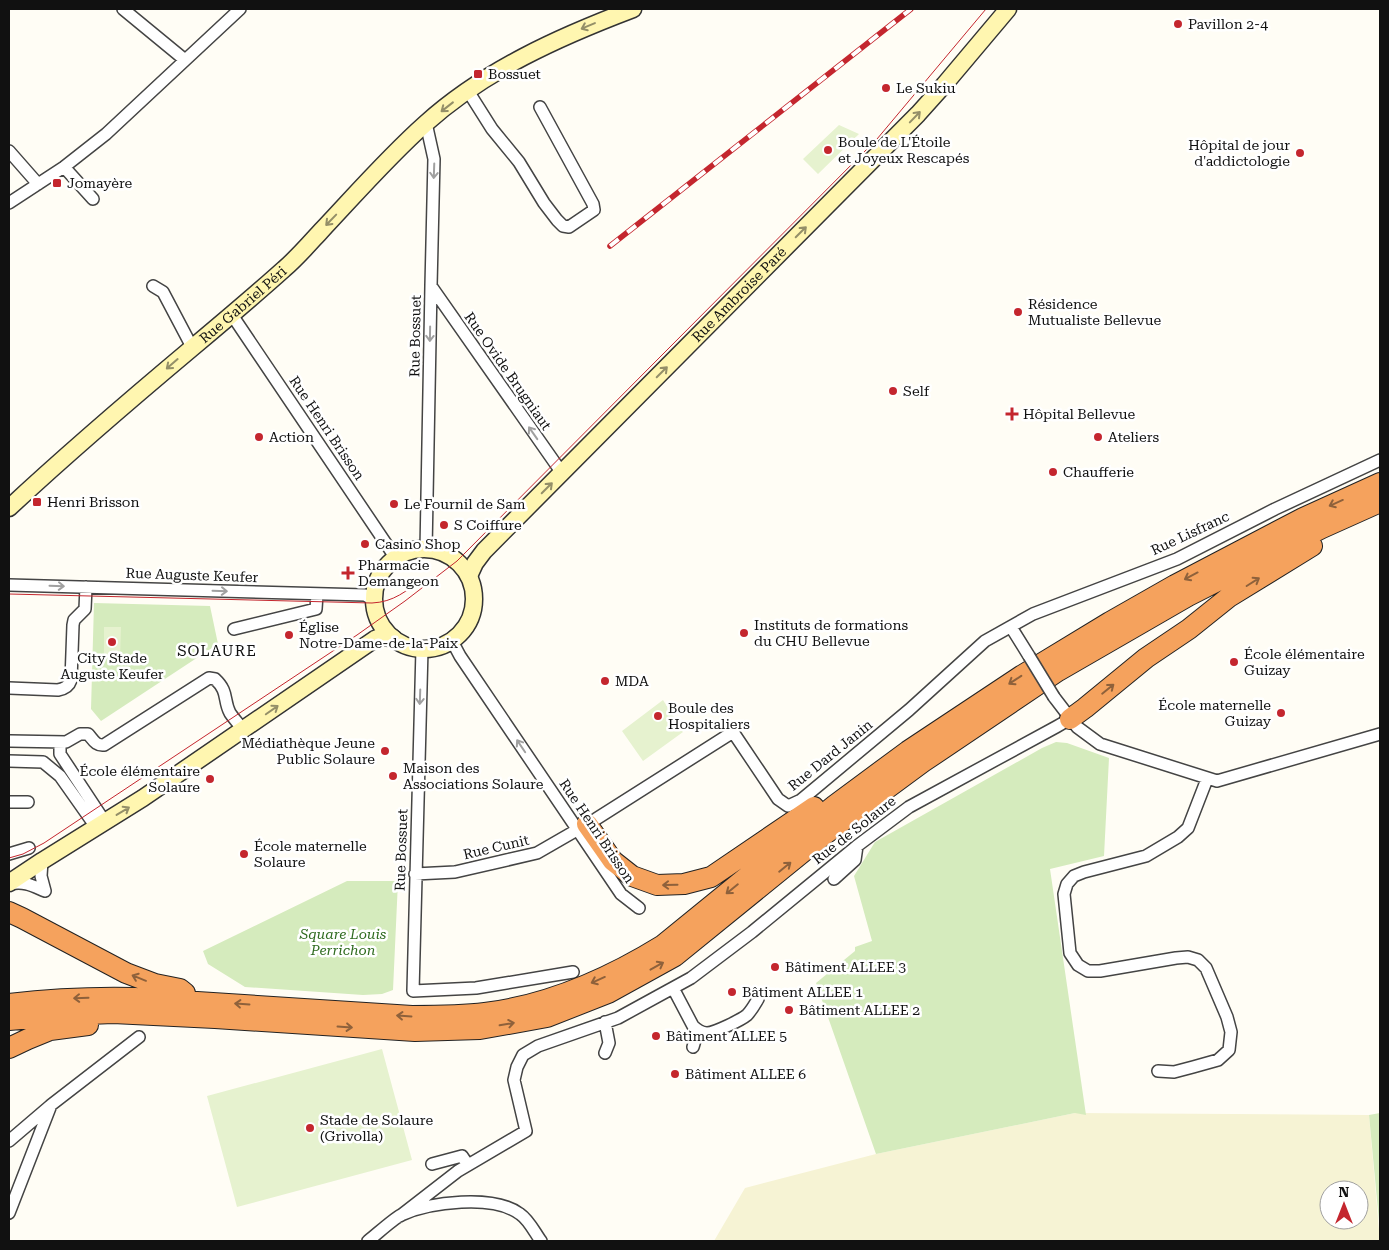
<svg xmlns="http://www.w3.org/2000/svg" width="1389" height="1250" viewBox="0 0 1389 1250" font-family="'Roboto Serif',serif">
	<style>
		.farmland { fill: #f6f3d4; fill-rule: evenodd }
		.green { fill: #d5ebbd }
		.pitch { fill: #e6f2cf }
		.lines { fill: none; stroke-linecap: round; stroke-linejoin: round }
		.street-casing { stroke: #444; stroke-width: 14 }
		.secondary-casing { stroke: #333; stroke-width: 19 }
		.highway-casing { stroke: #222; stroke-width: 22 }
		.street { stroke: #fff; stroke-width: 11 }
		.secondary { stroke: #fff6b0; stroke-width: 16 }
		.highway { stroke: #f5a25d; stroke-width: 20 }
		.tram { stroke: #c4262e; stroke-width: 1 }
		.rail-casing { stroke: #c4262e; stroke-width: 5.5 }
		.rail { stroke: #fff; stroke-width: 4; stroke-dasharray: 11; stroke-linecap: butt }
		.street-bridge-casing { stroke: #444; stroke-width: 14; stroke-linecap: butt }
		.street-bridge { stroke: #fff; stroke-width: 11 }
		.oneway { stroke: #948f68 }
		.oneway2 { stroke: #a0a0a0 }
		.oneway3 { stroke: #8e613b }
		.poi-dot { fill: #c4262e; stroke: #fff; stroke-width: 2 }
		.labels { text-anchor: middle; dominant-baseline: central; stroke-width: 5; stroke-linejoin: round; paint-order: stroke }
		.poi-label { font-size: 14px; fill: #111; stroke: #fff; text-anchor: start }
		.street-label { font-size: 14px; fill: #111; stroke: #fff }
		.park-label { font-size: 14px; font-style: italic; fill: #2f6b1f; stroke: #fff }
		.neighbourhood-label { font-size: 15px; letter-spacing: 1px; fill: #111; stroke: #fff }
	</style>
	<rect width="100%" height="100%" fill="#fffdf5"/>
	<path class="farmland" d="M1075 1113 1369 1115 1380 1241H714L745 1188 876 1154ZM1329 1190H1359V1220H1329Z"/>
	<path class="green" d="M94 603 210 606 218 644 101 721 91 709Z
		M1056 742 1067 743 1109 758 1104 856 1050 869 1086 1115 1075 1113 876 1154 816 983 855 951V947L872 941 854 876 875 842 1042 748Z
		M347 881H398L393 990 382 994 363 995 245 987 208 964 203 951Z
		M1380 1113V1232L1369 1115Z"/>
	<path class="pitch" d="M839 125 859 134 818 174 803 159Z
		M104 627H121L120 658 104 657Z
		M663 700 683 732 643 761 622 731Z
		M382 1049 412 1160 237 1207 207 1096Z"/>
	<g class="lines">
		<defs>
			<path id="street" d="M123 9 185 60
				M468 91 492 129 519 162 544 203 557 220 563 226 569 227 594 210 593 204 540 107
				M9 151 38 184
				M64 167 93 199
				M9 203 64 167 106 134 240 9
				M153 286 163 292 192 347
				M431 286 562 473
				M232 315 395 557
				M426 550 431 286 434 159 426 123
				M9 585 365 595 370 598 372 601
				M1011 627 1029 656
				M234 629 316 609 317 594
				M452 641 460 656 621 894 639 908
				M422 649 413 991 476 988 573 972
				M9 688 58 690C64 689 69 686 71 680L73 625 74 620 85 609 86 587
				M1054 697 1077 727 1100 744 1217 781 1380 734
				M10 741 66 742 80 734H88C93 739 95 746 104 745L209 678 215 679C229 692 223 700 230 713 234 719 239 724 243 730
				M60 742V754L105 822
				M9 761 43 762 60 776 96 827
				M9 802H28
				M9 854 29 848
				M42 861 41 876 45 891
				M415 874 455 872 537 853 596 819 733 732 778 799 788 806 801 800 909 710 985 641 1033 614 1177 559 1275 509 1380 460
				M834 879 855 860 857 846
				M10 884C25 881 33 886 45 891
				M673 988 693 1026C697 1030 701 1033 707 1033 714 1033 741 1020 747 1015 752 1010 755 1004 758 999
				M693 1047 698 1030
				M605 1053 609 1043 605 1022
				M1158 1071 1174 1072 1193 1067 1218 1060 1229 1050 1231 1032 1227 1017 1206 968 1198 960 1188 957 1176 958 1100 971H1088L1078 965 1070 953 1064 894 1067 884 1074 876 1084 872 1146 856 1178 837 1188 828 1207 779
				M9 1141 50 1106
				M432 1164 462 1156 468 1165
				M9 1213 51 1105 139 1037
				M400 1216 458 1171 526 1131 514 1080 517 1067 523 1055 538 1046 618 1018 691 978 752 932 857 846 909 807 1056 727 1070 719
				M368 1241C377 1234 392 1220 401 1215 430 1202 493 1194 520 1214 529 1220 535 1233 541 1241"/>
			<g id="secondary">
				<path id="s1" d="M9 508C68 453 130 400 192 348 223 322 254 296 284 269 297 258 309 244 321 231 355 195 388 157 425 124 485 70 559 37 633 9"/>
				<circle cx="424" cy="599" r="50"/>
				<path id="s2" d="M469 576 475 563 484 551 918 114 944 85 1008 9"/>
				<path d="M9 883 42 861 143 798 375 639 380 637 393 638"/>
			</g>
			<path id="highway" d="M1070 719 1085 708 1146 658 1189 629 1229 597 1312 546
				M587 824 613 861 632 876 657 885 684 884 711 877 814 807
				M9 912 22 918 126 973 155 984 180 989 185 993
				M9 1004C51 999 93 997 135 998L412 1016C437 1016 461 1016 485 1013 549 1005 608 979 663 945L835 805 908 751 1021 676 1110 622 1175 585 1303 518 1380 483
				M9 1020 66 1015 113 1013 215 1018 415 1031 480 1029 547 1017 608 993 675 956 824 835 923 762 1058 671 1188 596 1322 528 1380 502
				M9 1048 28 1039 50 1030 88 1025"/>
		</defs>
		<use href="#street" class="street-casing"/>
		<use href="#secondary" class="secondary-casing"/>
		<use href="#highway" class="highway-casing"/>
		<use href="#street" class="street"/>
		<use href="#secondary" class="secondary"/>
		<use href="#highway" class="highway"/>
		<path class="tram" d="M9 594 372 603C394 602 406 591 424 578
			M9 858 23 854 44 843 357 635 405 601 457 561 877 139 986 9"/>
		<defs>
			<path id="rail" d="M610 246 911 9"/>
		</defs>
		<use href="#rail" class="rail-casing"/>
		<use href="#rail" class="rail"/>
		<defs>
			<path id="street-bridge" d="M1029 656 1054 697"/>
		</defs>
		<use href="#street-bridge" class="street-bridge-casing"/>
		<use href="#street-bridge" class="street-bridge"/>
	</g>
	<defs><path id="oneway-shaft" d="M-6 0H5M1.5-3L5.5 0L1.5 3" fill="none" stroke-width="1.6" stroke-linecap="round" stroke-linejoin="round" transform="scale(1.25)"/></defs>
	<g class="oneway">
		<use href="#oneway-shaft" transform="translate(588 26) rotate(157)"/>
		<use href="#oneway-shaft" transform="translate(447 107) rotate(142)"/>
		<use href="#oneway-shaft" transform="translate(915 117) rotate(-46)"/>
		<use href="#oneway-shaft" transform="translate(331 220) rotate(134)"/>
		<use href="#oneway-shaft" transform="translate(801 232) rotate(-45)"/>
		<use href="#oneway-shaft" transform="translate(172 364) rotate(139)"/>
		<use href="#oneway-shaft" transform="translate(662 372) rotate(-45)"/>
		<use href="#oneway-shaft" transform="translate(547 488) rotate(-45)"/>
		<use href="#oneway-shaft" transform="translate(272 710) rotate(-35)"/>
		<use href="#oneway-shaft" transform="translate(123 811) rotate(-31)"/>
	</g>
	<g class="oneway2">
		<use href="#oneway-shaft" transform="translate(434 171) rotate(92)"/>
		<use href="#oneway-shaft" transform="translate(430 334) rotate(91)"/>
		<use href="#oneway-shaft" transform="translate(533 433) rotate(-125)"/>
		<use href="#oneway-shaft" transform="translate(57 586) rotate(2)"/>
		<use href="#oneway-shaft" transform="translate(220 591) rotate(2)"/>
		<use href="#oneway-shaft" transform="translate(420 697) rotate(92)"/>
		<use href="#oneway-shaft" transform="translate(521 746) rotate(-124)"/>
	</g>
	<g class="oneway3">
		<use href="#oneway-shaft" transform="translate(1336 503) rotate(156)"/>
		<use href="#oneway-shaft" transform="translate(1191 576) rotate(152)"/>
		<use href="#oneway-shaft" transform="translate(1253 582) rotate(-32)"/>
		<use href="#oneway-shaft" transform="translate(1015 680) rotate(147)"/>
		<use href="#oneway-shaft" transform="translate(1108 689) rotate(-39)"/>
		<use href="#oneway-shaft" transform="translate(785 867) rotate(-39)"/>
		<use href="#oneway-shaft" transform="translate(670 885) rotate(179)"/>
		<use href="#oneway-shaft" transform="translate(732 889) rotate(141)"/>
		<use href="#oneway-shaft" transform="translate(657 966) rotate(-29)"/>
		<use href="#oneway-shaft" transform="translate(139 978) rotate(-158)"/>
		<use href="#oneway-shaft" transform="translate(598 980) rotate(156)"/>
		<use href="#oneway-shaft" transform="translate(81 998) rotate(178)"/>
		<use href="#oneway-shaft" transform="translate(242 1004) rotate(-176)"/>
		<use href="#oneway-shaft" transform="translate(404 1016) rotate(-176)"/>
		<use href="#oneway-shaft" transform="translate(507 1024) rotate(-10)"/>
		<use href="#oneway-shaft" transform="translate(345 1027) rotate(4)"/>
	</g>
	<g class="poi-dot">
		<circle cx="1178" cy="24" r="5"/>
		<rect x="473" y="69" width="10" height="10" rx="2.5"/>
		<circle cx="886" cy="88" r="5"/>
		<circle cx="828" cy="150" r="5"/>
		<circle cx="1300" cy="153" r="5"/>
		<rect x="52" y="178" width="10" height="10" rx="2.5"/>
		<circle cx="1018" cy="312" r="5"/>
		<circle cx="893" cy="391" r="5"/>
		<path d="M1009.5 406.5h5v5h5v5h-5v5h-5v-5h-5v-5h5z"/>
		<circle cx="259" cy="437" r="5"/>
		<circle cx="1098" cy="437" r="5"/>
		<circle cx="1053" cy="472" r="5"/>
		<rect x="32" y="497" width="10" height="10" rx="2.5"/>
		<circle cx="394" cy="504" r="5"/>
		<circle cx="444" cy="525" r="5"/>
		<circle cx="365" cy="544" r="5"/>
		<path d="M345.5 565.5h5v5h5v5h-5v5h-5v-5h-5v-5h5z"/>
		<circle cx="744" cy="633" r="5"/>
		<circle cx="289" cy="635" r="5"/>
		<circle cx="112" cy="642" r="5"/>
		<circle cx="1234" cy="662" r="5"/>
		<circle cx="605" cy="681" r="5"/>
		<circle cx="1281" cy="713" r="5"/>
		<circle cx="658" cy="716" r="5"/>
		<circle cx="385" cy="751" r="5"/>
		<circle cx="393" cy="776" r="5"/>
		<circle cx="210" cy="779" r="5"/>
		<circle cx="244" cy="854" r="5"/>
		<circle cx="775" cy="967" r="5"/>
		<circle cx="732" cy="992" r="5"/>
		<circle cx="789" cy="1010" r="5"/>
		<circle cx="656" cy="1036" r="5"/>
		<circle cx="675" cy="1074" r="5"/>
		<circle cx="310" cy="1128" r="5"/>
	</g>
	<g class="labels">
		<g class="poi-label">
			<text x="1188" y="24">Pavillon 2-4</text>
			<text x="488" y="74">Bossuet</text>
			<text x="896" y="88">Le Sukiu</text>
			<text x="838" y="142">Boule de L'Étoile<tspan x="838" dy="16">et Joyeux Rescapés</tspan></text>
			<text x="1290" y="145" text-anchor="end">Hôpital de jour<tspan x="1290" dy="16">d'addictologie</tspan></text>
			<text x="67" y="183">Jomayère</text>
			<text x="1028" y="304">Résidence<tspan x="1028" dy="16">Mutualiste Bellevue</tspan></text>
			<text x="903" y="391">Self</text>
			<text x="1023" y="414">Hôpital Bellevue</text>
			<text x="269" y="437">Action</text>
			<text x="1108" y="437">Ateliers</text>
			<text x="1063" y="472">Chaufferie</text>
			<text x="47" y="502">Henri Brisson</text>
			<text x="404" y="504">Le Fournil de Sam</text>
			<text x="454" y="525">S Coiffure</text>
			<text x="375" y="544">Casino Shop</text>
			<text x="358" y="565">Pharmacie<tspan x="358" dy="16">Demangeon</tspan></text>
			<text x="754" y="625">Instituts de formations<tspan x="754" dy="16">du CHU Bellevue</tspan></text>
			<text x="299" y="627">Église<tspan x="299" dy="16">Notre-Dame-de-la-Paix</tspan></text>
			<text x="1244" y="654">École élémentaire<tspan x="1244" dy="16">Guizay</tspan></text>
			<text x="112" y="658" text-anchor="middle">City Stade<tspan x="112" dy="16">Auguste Keufer</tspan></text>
			<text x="615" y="681">MDA</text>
			<text x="1271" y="705" text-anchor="end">École maternelle<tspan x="1271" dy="16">Guizay</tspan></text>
			<text x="668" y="708">Boule des<tspan x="668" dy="16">Hospitaliers</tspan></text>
			<text x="375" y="743" text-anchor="end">Médiathèque Jeune<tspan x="375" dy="16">Public Solaure</tspan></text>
			<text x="403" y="768">Maison des<tspan x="403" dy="16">Associations Solaure</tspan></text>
			<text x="200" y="771" text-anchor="end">École élémentaire<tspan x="200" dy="16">Solaure</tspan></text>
			<text x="254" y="846">École maternelle<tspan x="254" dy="16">Solaure</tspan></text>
			<text x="785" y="967">Bâtiment ALLEE 3</text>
			<text x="742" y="992">Bâtiment ALLEE 1</text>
			<text x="799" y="1010">Bâtiment ALLEE 2</text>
			<text x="666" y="1036">Bâtiment ALLEE 5</text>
			<text x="685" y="1074">Bâtiment ALLEE 6</text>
			<text x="320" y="1120">Stade de Solaure<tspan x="320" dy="16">(Grivolla)</tspan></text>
		</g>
		<g class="street-label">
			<text stroke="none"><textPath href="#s2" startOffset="391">Rue Ambroise Paré</textPath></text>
			<text stroke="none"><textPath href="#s1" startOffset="310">Rue Gabriel Péri</textPath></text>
			<text transform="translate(415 336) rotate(-89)">Rue Bossuet</text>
			<text transform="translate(508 371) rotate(55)">Rue Ovide Brugniaut</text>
			<text transform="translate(327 428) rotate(56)">Rue Henri Brisson</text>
			<text transform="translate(1190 533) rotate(-25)">Rue Lisfranc</text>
			<text transform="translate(192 575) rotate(2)">Rue Auguste Keufer</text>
			<text transform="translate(830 755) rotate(-39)">Rue Dard Janin</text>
			<text transform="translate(854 830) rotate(-38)">Rue de Solaure</text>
			<text transform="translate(597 831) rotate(56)">Rue Henri Brisson</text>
			<text transform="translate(496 847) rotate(-13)">Rue Cunit</text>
			<text transform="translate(401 850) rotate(-88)">Rue Bossuet</text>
		</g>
		<g class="park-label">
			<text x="343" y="934">Square Louis<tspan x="343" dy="16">Perrichon</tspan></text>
		</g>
		<g class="neighbourhood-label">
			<text x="217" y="651">SOLAURE</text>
		</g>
	</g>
	<rect width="1389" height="1250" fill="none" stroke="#111111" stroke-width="20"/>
	<g transform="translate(1344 1205)"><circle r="24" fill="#ffffff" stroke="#a0a0a0"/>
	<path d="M0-4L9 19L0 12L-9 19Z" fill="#c4262e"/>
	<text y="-8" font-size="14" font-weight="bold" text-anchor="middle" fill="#111111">N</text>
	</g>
</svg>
